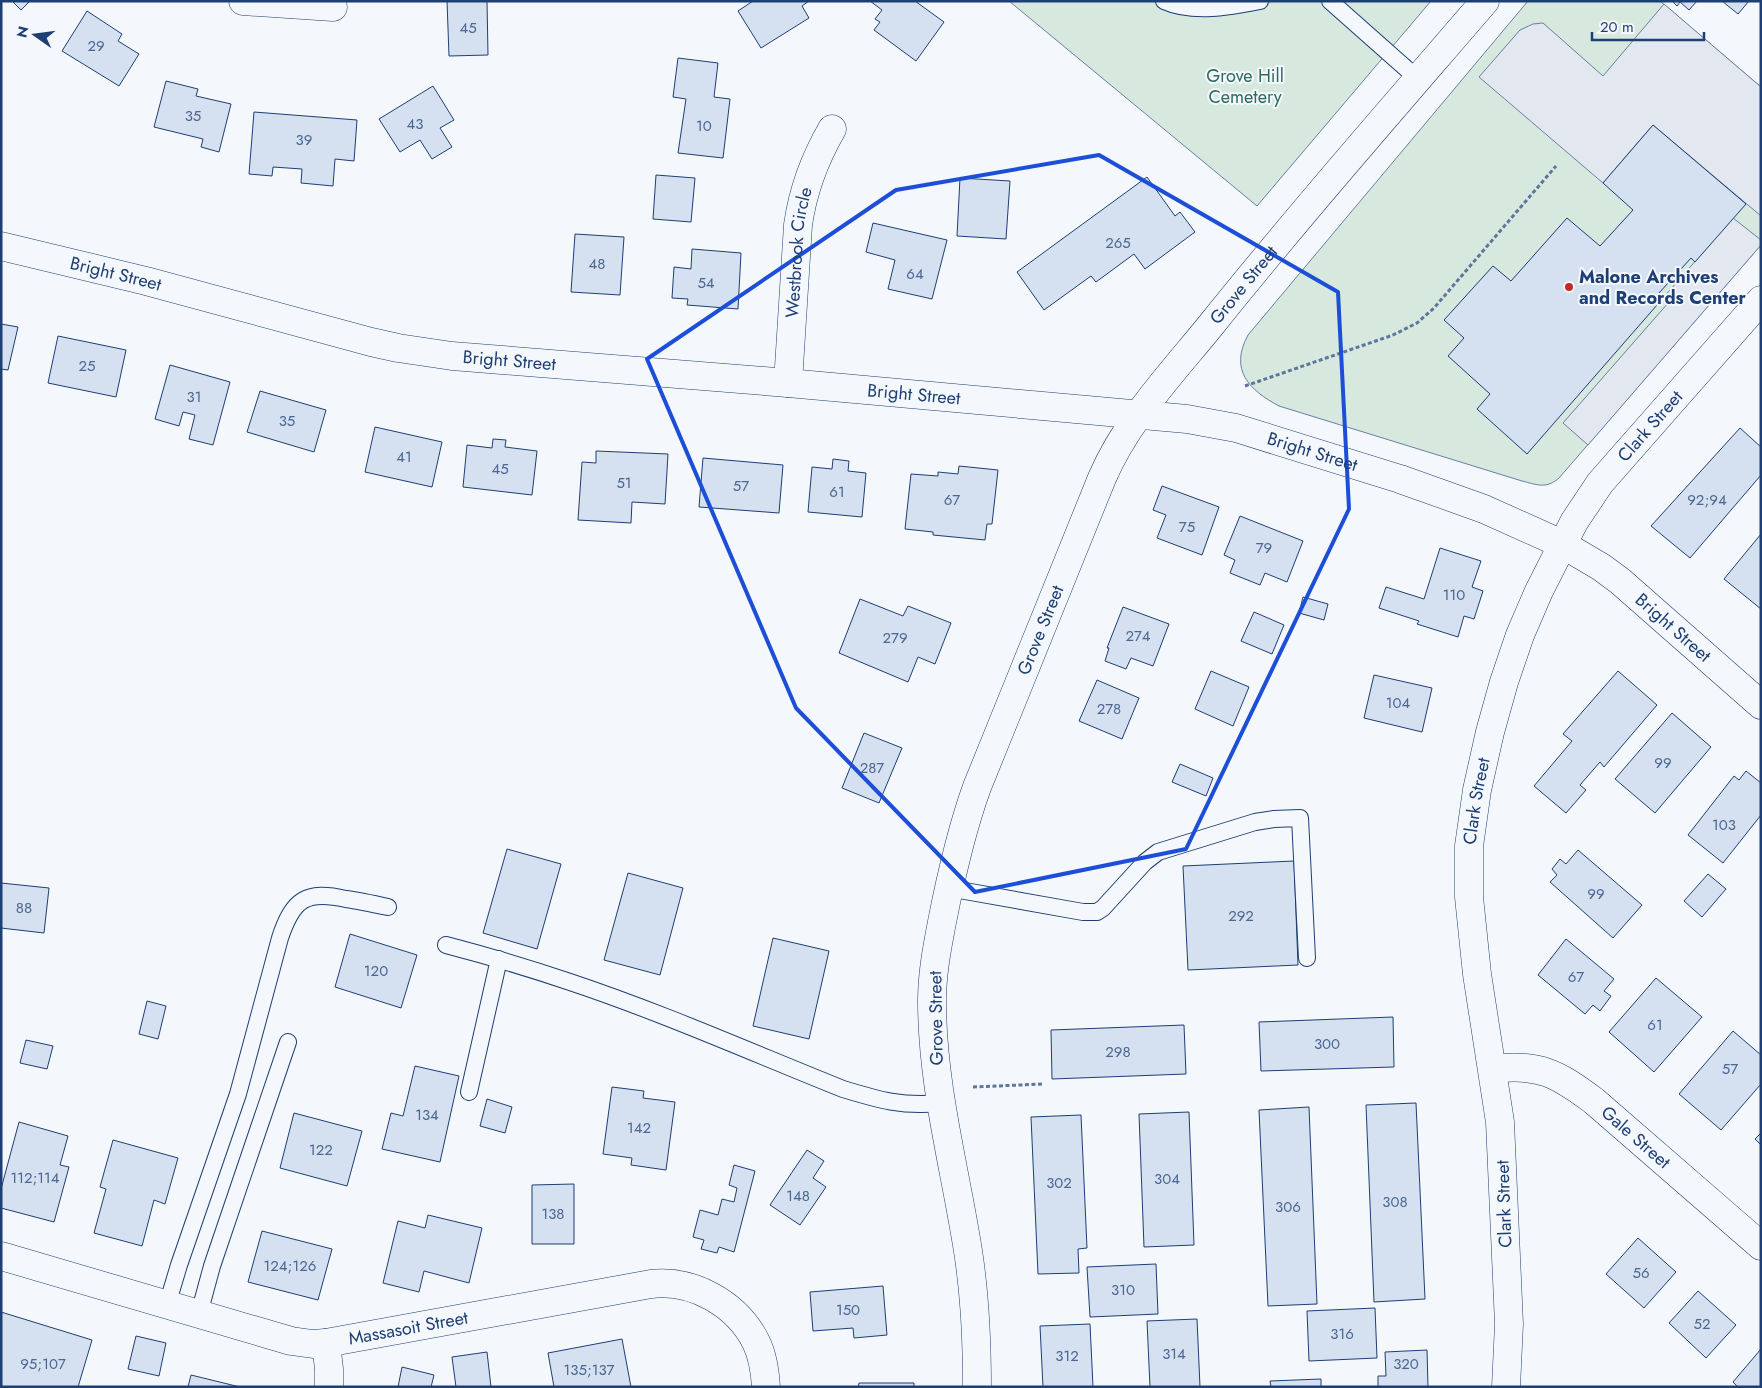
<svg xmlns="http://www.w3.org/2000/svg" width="1762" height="1388" viewBox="0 0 1762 1388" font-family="Jost,sans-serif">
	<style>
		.green { fill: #d7e8df; stroke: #687fa3 }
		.parking { fill: #e3e8f0; stroke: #687fa3 }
		.building { fill: #d5e0f0; stroke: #1d3f73 }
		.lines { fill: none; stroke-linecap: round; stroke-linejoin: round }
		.lane-casing { stroke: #1d3f73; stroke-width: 18 }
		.street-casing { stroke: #1d3f73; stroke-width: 29 }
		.secondary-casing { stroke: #1d3f73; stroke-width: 29 }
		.path { stroke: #5e769c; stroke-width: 3; stroke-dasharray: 4 2.5; stroke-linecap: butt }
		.lane { stroke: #f4f7fb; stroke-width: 16 }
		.street { stroke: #f4f7fb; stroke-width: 28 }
		.secondary { stroke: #f4f7fb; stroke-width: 28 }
		.marked { fill: none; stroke: #1d4ed8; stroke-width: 4; stroke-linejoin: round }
		.poi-dot { fill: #c62828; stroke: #f4f7fb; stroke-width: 2 }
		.labels { text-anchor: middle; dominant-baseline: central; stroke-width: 4; stroke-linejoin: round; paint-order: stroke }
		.number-label { font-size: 15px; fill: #4b6792 }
		.park-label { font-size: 18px; fill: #2c6c60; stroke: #f4f7fb }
		.street-label { font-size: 18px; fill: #1d3f73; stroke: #f4f7fb }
		.poi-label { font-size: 18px; font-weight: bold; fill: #1d3f73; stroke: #f4f7fb; text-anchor: start }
	</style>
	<rect width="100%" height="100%" fill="#f4f7fb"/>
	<path class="green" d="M1009 1H1431L1257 206Z
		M1528 1H1660L1761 87V245L1559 478C1546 489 1538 485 1522 481L1279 406C1249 390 1229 370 1248 335Z"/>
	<path class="parking" d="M1664 4 1761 87V216L1653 125 1603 183 1479 77 1520 30 1533 24 1543 23 1603 76Z
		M1733 218 1761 240V245L1588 445 1563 423 1669 302 1664 297Z"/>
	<path class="building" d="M12 1H30L21 10Z
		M447 1H487L488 55 449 56Z
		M753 1H809L802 6 809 18 761 48 738 11Z
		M870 1H915L944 22 916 61 874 30 880 22 875 19 882 10Z
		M1672 1H1697L1689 10 1680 2 1677 6Z
		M1722 1H1749L1738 14Z
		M87 11 122 34 118 41 139 54 119 86 62 51Z
		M678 58 718 63 714 97 730 99 723 158 678 153 686 99 673 97Z
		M166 81 198 89 196 96 231 104 219 152 201 147 203 139 154 127Z
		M433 86 454 120 440 128 452 147 432 159 420 140 400 152 379 119Z
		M254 112 357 120 354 161 335 159 333 186 301 183 302 169 273 167 272 176 249 174Z
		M1653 125 1746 204 1695 262 1691 258 1659 293 1664 297 1527 454 1477 409 1490 394 1448 356 1464 338 1444 320 1493 266 1511 281 1567 218 1600 246 1633 210 1603 183Z
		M656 175 695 178 691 222 653 219Z
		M1147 177 1175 216 1180 212 1195 232 1145 269 1134 254 1096 282 1091 276 1044 310 1017 272Z
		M960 178 1010 181 1006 239 957 236Z
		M873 223 947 240 932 299 888 289 895 260 866 252Z
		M575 234 624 237 620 295 571 292Z
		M692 249 741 253 738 309 687 305 688 299 672 298 674 267 691 269Z
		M1 324 18 327 8 370 1 369Z
		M58 336 126 350 116 397 48 383Z
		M170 365 230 382 213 445 189 439 195 415 183 412 179 426 155 419Z
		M260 391 326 410 314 452 247 432Z
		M375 427 442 442 432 487 365 472Z
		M1740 428 1761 447V475L1690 558 1651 526Z
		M493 439 506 440 505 447 537 451 532 495 463 487 467 445 492 448Z
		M596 451 668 454 665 504 632 502 631 523 578 520 582 462 596 463Z
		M703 458 783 465 779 513 699 507Z
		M833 459 849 461 848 471 866 473 862 517 808 512 812 467 832 469Z
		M959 466 998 470 992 524H987L985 540 933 535V532L905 529 911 474 938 476V472L958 474Z
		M1162 486 1219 507 1202 555 1157 538 1166 515 1153 510Z
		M1240 516 1303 541 1287 582 1265 573 1260 585 1230 573 1235 560 1224 555Z
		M1761 534V609L1724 579Z
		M1440 548 1481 561 1472 587 1483 591 1474 619 1464 616 1458 637 1417 624 1419 621 1379 608 1386 587 1424 599Z
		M1303 597 1328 604 1324 620 1299 613Z
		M860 599 903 616 908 606 951 623 935 664 918 657 908 682 839 653Z
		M1123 607 1169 624 1153 666 1131 658 1126 669 1105 661 1109 648H1107Z
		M1254 612 1284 625 1272 654 1241 641Z
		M1211 671 1249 687 1233 726 1195 709Z
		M1618 671 1657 705 1604 767 1600 762 1580 785 1586 790 1566 813 1534 786 1572 741 1563 734Z
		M1374 675 1432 688 1422 732 1364 718Z
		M1097 680 1139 698 1122 739 1079 721Z
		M1672 713 1711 747 1655 813 1615 779Z
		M864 733 902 748 879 803 842 788Z
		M1180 764 1213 778 1206 796 1172 782Z
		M1746 771 1761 783V815L1723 863 1688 835 1734 776 1739 780Z
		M507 849 561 864 537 949 483 933Z
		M1578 850 1642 905 1613 938 1550 882 1557 875 1552 869 1560 859 1566 864Z
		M1294 861 1298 965 1188 970 1183 866Z
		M628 873 683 888 660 975 604 960Z
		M1708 874 1726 889 1702 917 1684 901Z
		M1 883 49 888 44 933 1 928Z
		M350 934 417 955 401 1008 335 987Z
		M773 938 829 951 809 1039 753 1026Z
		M1566 939 1614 979 1604 991 1611 996 1600 1011 1593 1005 1585 1014 1538 975Z
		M1656 978 1702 1017 1654 1072 1609 1032Z
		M147 1001 166 1006 158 1039 139 1034Z
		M1393 1017 1394 1067 1261 1071 1259 1022Z
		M1184 1025 1186 1074 1052 1079 1051 1030Z
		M1733 1031 1761 1055V1084L1721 1130 1679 1094Z
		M26 1040 53 1046 47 1069 20 1063Z
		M415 1066 459 1076 440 1162 382 1149 391 1113 403 1116Z
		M612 1087 644 1091 643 1098 675 1102 666 1170 631 1165 632 1158 603 1154Z
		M487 1099 512 1107 505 1133 480 1126Z
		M1416 1103 1425 1299 1374 1302 1366 1105Z
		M1309 1107 1317 1304 1268 1306 1259 1110Z
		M1189 1112 1194 1245 1144 1247 1139 1114Z
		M294 1113 362 1131 347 1186 280 1168Z
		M1081 1115 1087 1248 1078 1249 1079 1273 1038 1274 1031 1117Z
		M19 1122 68 1136 60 1165 69 1167 54 1222 1 1208V1189Z
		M1761 1133V1145L1755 1139Z
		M113 1140 178 1158 165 1204 154 1200 142 1246 94 1233 106 1189 100 1187Z
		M807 1150 824 1161 813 1178 826 1187 800 1225 770 1205Z
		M734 1165 755 1171 734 1252 719 1247 717 1253 701 1249 704 1240 693 1237 700 1210 718 1215 722 1199 734 1202 737 1188 729 1185Z
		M574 1184V1244H532V1185Z
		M428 1215 482 1228 469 1283 424 1271 419 1292 383 1283 398 1221 425 1228Z
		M262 1231 332 1249 318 1300 248 1282Z
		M1638 1238 1676 1272 1644 1308 1606 1274Z
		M1156 1264 1158 1314 1090 1317 1087 1267Z
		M883 1286 887 1335 854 1338 853 1328 813 1331 810 1292Z
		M1698 1291 1736 1325 1706 1358 1669 1323Z
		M1375 1308 1377 1358 1309 1361 1307 1311Z
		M1 1312 92 1340 78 1387H1Z
		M1197 1319 1200 1387H1150L1147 1321Z
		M1090 1324 1093 1387H1043L1040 1326Z
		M136 1336 166 1343 159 1376 128 1369Z
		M622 1339 631 1387H554L548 1353Z
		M1761 1349V1387H1738L1733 1382Z
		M1427 1350 1428 1387H1378V1376H1386L1385 1352Z
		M487 1352 491 1387H456L452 1357Z
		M402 1367 434 1375 431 1387H398Z
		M191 1375 240 1387H188Z
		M1321 1379V1387H1271L1270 1381Z
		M859 1383H914V1387H858Z"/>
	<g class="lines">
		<defs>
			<path id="lane" d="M1164 1C1193 14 1230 7 1260 1
				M1330 1 1418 79
				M948 888 1083 912H1097L1103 908 1145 862 1158 852 1255 822 1274 819 1300 818 1307 958
				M446 945C488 956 529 968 570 982 663 1013 753 1053 843 1089 879 1100 902 1107 941 1103
				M469 1092 499 959
				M167 1305 179 1265 238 1094 280 938C293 899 306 890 346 899 360 901 374 904 388 907
				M199 1314 212 1266 288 1042"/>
			<g id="street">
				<path d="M243 1 333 7"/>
				<path id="s1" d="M1 246 146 281 371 342 398 348 452 356 788 383 1187 419 1236 428 1400 479 1484 509 1562 544 1601 567 1620 581 1761 705"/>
				<path id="s2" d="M788 383 798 225C803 190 814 160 832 129"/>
				<path id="s3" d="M1493 1069C1539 1063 1558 1074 1594 1101L1761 1246"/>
				<path id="s4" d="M1 1256 291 1341 313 1344 326 1343 651 1284C693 1279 737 1304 756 1342 763 1356 765 1371 766 1387"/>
				<path d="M326 1343 329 1369V1387"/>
				<path id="s5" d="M1506 1387 1509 1324 1500 1122 1477 974 1469 897V846L1477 790 1490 732 1504 682 1520 635 1539 591 1574 522 1600 483 1761 300"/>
			</g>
			<g id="secondary">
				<path id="s6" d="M977 1387C977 1341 975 1296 968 1251 955 1168 932 1086 932 1001 932 974 937 948 942 922 951 876 961 831 977 787L1102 478C1127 420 1172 373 1211 325 1300 214 1393 108 1485 1"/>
			</g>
		</defs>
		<use href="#lane" class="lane-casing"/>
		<use href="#street" class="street-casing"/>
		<use href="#secondary" class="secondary-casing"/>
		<path class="path" d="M1245 386 1393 335 1417 323 1434 308 1556 166
			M973 1087 1043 1084"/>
		<use href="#lane" class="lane"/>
		<use href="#street" class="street"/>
		<use href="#secondary" class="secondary"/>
	</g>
	<path class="marked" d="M1099 155 1338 292 1349 509 1186 849 975 892 796 708 647 359 896 190Z"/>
	<circle class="poi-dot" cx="1569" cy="287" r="5"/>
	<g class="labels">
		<g class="number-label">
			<text x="468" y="28">45</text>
			<text x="96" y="46">29</text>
			<text x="193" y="116">35</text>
			<text x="415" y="124">43</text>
			<text x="704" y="126">10</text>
			<text x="304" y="140">39</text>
			<text x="1118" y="243">265</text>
			<text x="597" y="264">48</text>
			<text x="915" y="274">64</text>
			<text x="706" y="283">54</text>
			<text x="87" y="366">25</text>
			<text x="194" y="397">31</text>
			<text x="287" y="421">35</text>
			<text x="404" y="457">41</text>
			<text x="500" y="469">45</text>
			<text x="624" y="483">51</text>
			<text x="741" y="486">57</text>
			<text x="837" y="492">61</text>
			<text x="952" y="500">67</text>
			<text x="1707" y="500">92;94</text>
			<text x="1187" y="527">75</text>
			<text x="1264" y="548">79</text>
			<text x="1454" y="595">110</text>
			<text x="1138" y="636">274</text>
			<text x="895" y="638">279</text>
			<text x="1398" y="703">104</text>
			<text x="1109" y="709">278</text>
			<text x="1663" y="763">99</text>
			<text x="872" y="768">287</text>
			<text x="1724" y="825">103</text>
			<text x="1596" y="894">99</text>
			<text x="24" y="908">88</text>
			<text x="1241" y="916">292</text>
			<text x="376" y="971">120</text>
			<text x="1576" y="977">67</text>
			<text x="1655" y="1025">61</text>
			<text x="1327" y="1044">300</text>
			<text x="1118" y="1052">298</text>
			<text x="1730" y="1069">57</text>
			<text x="427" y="1115">134</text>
			<text x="639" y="1128">142</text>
			<text x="321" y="1150">122</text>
			<text x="35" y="1178">112;114</text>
			<text x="1167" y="1179">304</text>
			<text x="1059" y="1183">302</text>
			<text x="798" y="1196">148</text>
			<text x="1395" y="1202">308</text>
			<text x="1288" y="1207">306</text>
			<text x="553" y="1214">138</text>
			<text x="290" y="1266">124;126</text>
			<text x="1641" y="1273">56</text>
			<text x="1123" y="1290">310</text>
			<text x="848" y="1310">150</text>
			<text x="1702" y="1324">52</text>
			<text x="1342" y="1334">316</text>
			<text x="1174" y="1354">314</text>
			<text x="1067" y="1356">312</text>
			<text x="43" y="1364">95;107</text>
			<text x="1406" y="1364">320</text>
			<text x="589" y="1370">135;137</text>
		</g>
		<g class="park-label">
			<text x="1245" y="76">Grove Hill<tspan x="1245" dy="21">Cemetery</tspan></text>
		</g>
		<g class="street-label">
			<text stroke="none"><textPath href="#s2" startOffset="131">Westbrook Circle</textPath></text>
			<text stroke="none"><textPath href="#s1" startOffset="118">Bright Street</textPath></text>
			<text stroke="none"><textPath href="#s6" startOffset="1182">Grove Street</textPath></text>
			<text stroke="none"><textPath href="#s1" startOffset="522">Bright Street</textPath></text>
			<text stroke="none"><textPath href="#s1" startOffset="928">Bright Street</textPath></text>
			<text stroke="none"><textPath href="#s5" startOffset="1009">Clark Street</textPath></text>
			<text stroke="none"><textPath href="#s1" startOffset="1332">Bright Street</textPath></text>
			<text stroke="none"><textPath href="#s1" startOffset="1738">Bright Street</textPath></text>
			<text stroke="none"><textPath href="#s6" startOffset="778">Grove Street</textPath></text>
			<text stroke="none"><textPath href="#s5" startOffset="589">Clark Street</textPath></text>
			<text transform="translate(936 1018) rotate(-91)">Grove Street</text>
			<text stroke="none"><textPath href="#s3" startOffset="165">Gale Street</textPath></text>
			<text transform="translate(1504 1204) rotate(-92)">Clark Street</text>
			<text stroke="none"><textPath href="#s4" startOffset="421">Massasoit Street</textPath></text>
		</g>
		<g class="poi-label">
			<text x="1579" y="277">Malone Archives<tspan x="1579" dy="21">and Records Center</tspan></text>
		</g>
	</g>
	<rect width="1762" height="1388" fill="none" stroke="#1d3f73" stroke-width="5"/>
	<g transform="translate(35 35) rotate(284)" stroke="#f4f7fb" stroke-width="4" paint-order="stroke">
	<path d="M0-4L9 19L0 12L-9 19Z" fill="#1d3f73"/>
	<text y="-8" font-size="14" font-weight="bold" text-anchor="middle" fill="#1d3f73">N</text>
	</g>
	<path d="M1592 32v8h112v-8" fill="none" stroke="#1d3f73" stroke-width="2.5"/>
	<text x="1600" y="32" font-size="15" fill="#1d3f73" stroke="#f4f7fb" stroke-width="4" paint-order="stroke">20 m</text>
</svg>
